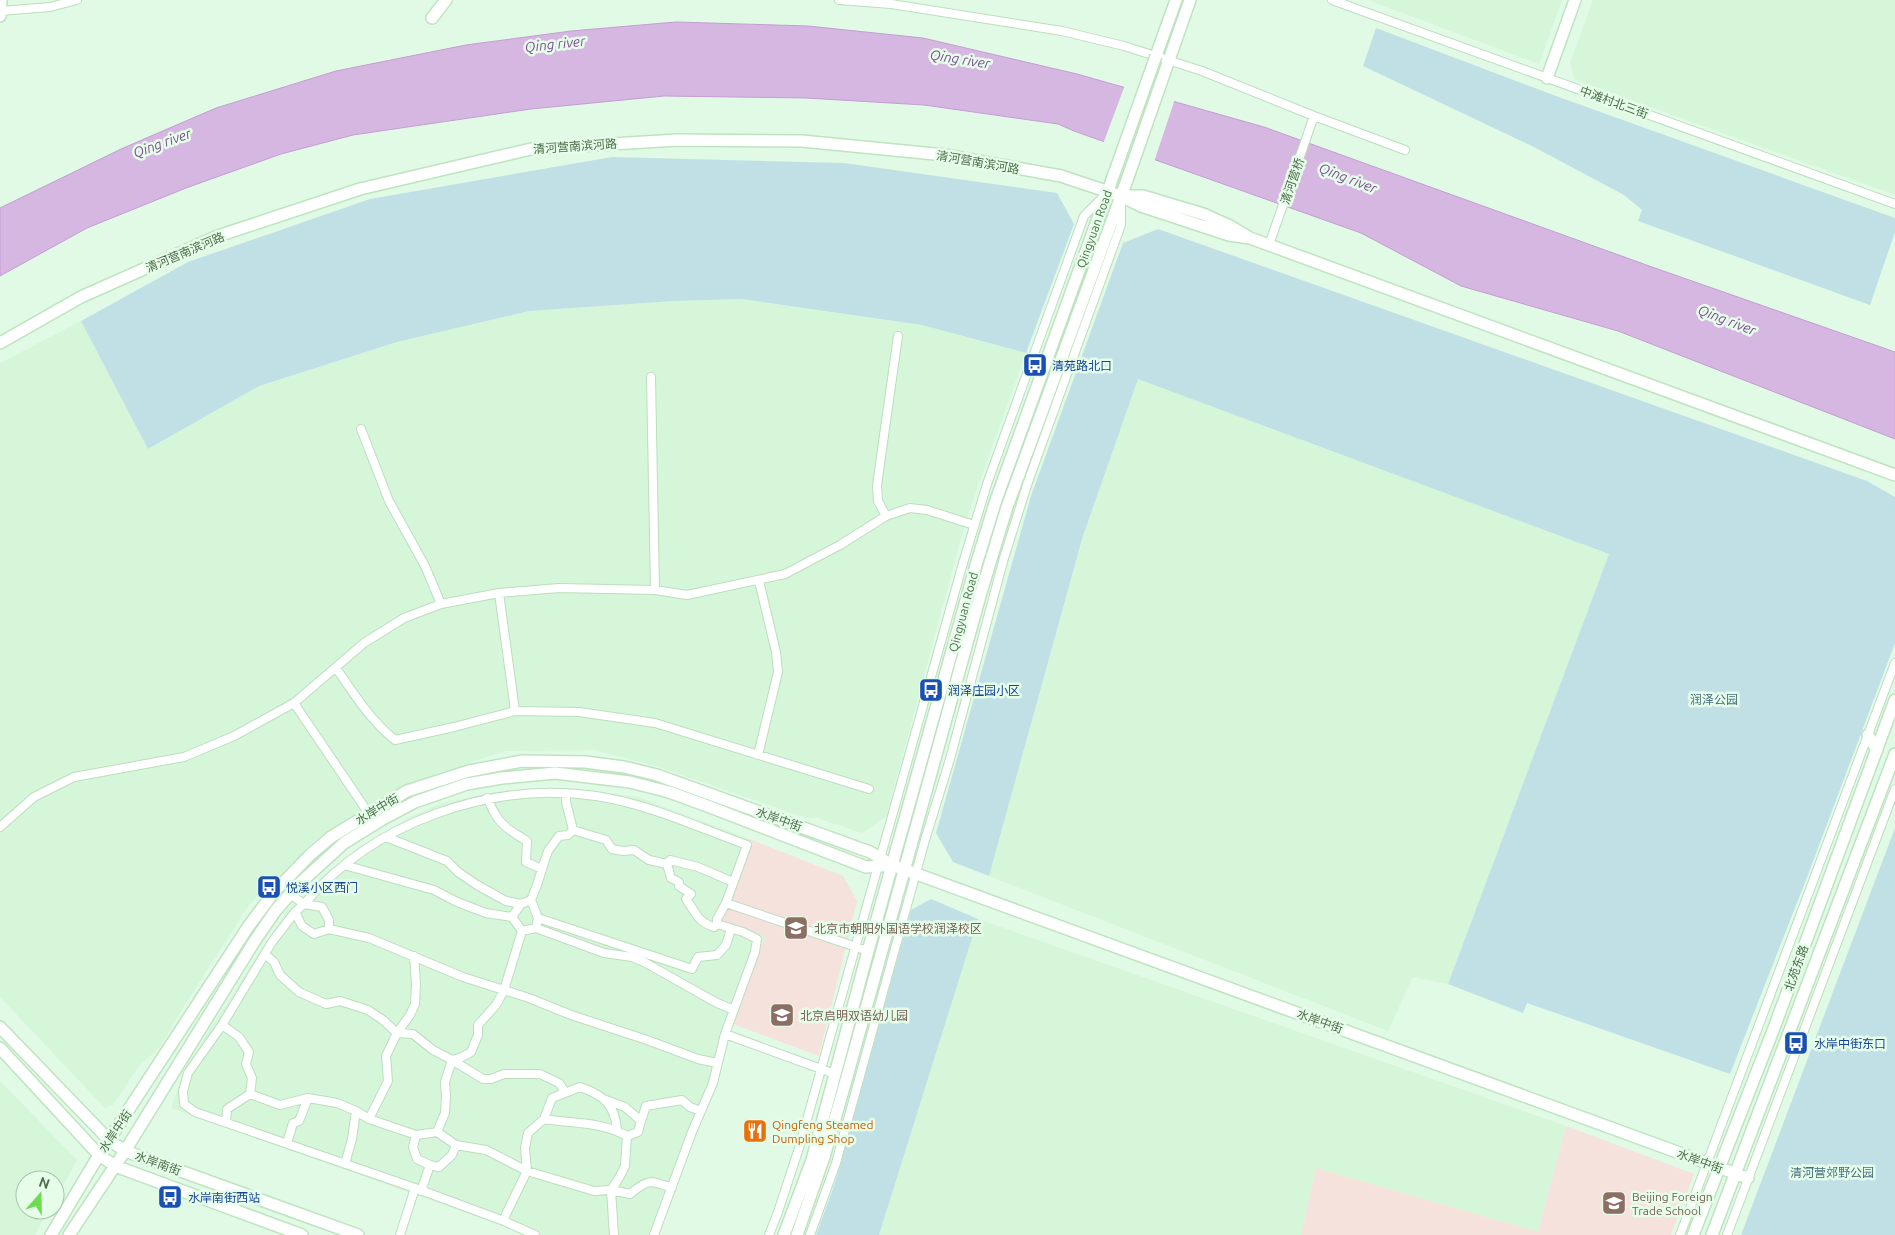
<svg xmlns="http://www.w3.org/2000/svg" width="1895" height="1235" viewBox="0 0 1895 1235" font-family="Ubuntu,'Noto Sans SC',sans-serif">
	<style>
		.residential { fill: #d5f6d9 }
		.education { fill: #f6e2dd }
		.green { fill: #c0e0e6 }
		.water { fill: #d5b7e1; stroke: #c49ed2 }
		.pier { fill: #e0fae5 }
		.lines { fill: none; stroke-linecap: round; stroke-linejoin: round }
		.street-casing { stroke: #bdddbf; stroke-width: 10 }
		.secondary-casing { stroke: #bde4bf; stroke-width: 14 }
		.street { stroke: #fff; stroke-width: 8 }
		.secondary { stroke: #fff; stroke-width: 11 }
		.secondary-bridge-casing { stroke: #bde4bf; stroke-width: 14; stroke-linecap: butt }
		.secondary-bridge { stroke: #fff; stroke-width: 11 }
		.labels { text-anchor: middle; dominant-baseline: central; stroke-width: 5; stroke-linejoin: round; paint-order: stroke }
		.street-label { font-size: 12px; fill: #4c6e4a; stroke: #e6fdea }
		.transit-label { font-size: 12px; fill: #164399; stroke: #e6fdea; text-anchor: start }
		.park-label { font-size: 12px; fill: #48707f; stroke: #e6fdea }
		.education-label { font-size: 12px; fill: #785e54; stroke: #e6fdea; text-anchor: start }
		.food-label { font-size: 12px; fill: #c56008; stroke: #e6fdea; text-anchor: start }
		.water-label { font-size: 14px; font-style: italic; fill: #824f94; stroke: #e6fdea }
	</style>
	<rect width="100%" height="100%" fill="#e0fae5"/>
	<path class="residential" d="M1368 0H1562L1539 64Z
		M1593 0H1895V195L1575 80 1570 63Z
		M742 299 922 325 1026 353 966 520 886 817 862 833 817 818H806L659 767 594 750 506 751 432 775 378 799 315 840 249 905 186 1003 160 1047 139 1066 113 1105 105 1108 0 997V363L81 321 149 449 259 386 397 342 529 311 674 301Z
		M1137 378 1609 554 1448 984 1413 977 1388 1031 989 876 1085 531Z
		M569 788 638 797 747 838 720 920 765 936 654 1235H529L171 1108 185 1068 257 956 288 909 323 875 359 848 410 817 443 803 490 793Z
		M978 919 1566 1126 1538 1232 1316 1168 1301 1235H879Z
		M0 1081 77 1160 55 1200V1180H25V1210H49L35 1235H0Z"/>
	<path class="education" d="M747 838 843 876 857 901 819 1056 733 1024 765 936 720 920Z
		M1566 1126 1694 1174 1671 1235H1301L1316 1168 1538 1232Z"/>
	<path class="green" d="M1376 28 1556 96 1895 218V232L1870 305 1638 221 1642 210 1624 195 1534 147 1363 66Z
		M612 157 844 163 1057 193 1074 224 1026 353 922 325 742 299 674 301 529 311 397 342 259 386 148 449 81 321 188 262 370 199Z
		M1158 229 1867 481 1895 497V643L1809 872 1730 1074 1527 1003 1523 1013 1448 984 1609 554 1138 379 1083 536 989 876 953 862 936 833 1031 496 1123 243Z
		M1895 828V1235H1741Z
		M931 899 978 919 879 1235H816L835 1183 911 910Z"/>
	<path class="water" d="M676 22 808 26 923 38 1077 74 1264 127 1652 267 1895 352V439L1618 331 1461 286 1361 233 1074 131 1058 124 924 105 806 98 664 96 531 109 353 135 281 154 186 188 87 228 0 276V208L121 149 216 108 336 71 466 45 571 31Z"/>
	<path class="pier" d="M1125 85 1175 99 1154 162 1103 144Z"/>
	<g class="lines">
		<defs>
			<path id="street" d="M839 0 891 4 1062 31 1124 46 1202 71 1314 116 1405 150
				M1332 0 1895 204
				M0 11 50 7 77 0
				M1269 245 1314 116
				M651 377 655 590
				M361 429 389 501 425 566 441 604
				M886 516 878 501 877 485 898 336
				M499 593 515 711
				M336 668C354 694 370 720 395 740L454 727 515 711 579 712 655 723 869 789
				M294 703 369 814
				M758 755 778 672 776 652 759 581
				M566 793V802L573 830
				M0 827 34 797 74 777 184 757 234 736 294 703 364 643 404 618 441 604 499 593 559 588 655 590 687 595 785 574 840 545 886 516 910 508 927 510 974 525
				M386 837 447 861 458 872 477 885 506 901 521 904 531 900 537 885 542 869 526 862 527 841C515 834 500 825 494 812 491 807 490 803 487 798
				M667 864 670 860 698 867 733 882
				M344 865 434 890 457 902 486 913 512 917
				M542 869 548 851 559 836 568 835 573 830 606 840 612 849 623 851 634 850 649 860 667 864 671 878 679 882V886L691 894 686 899C696 912 696 921 714 927L717 924
				M290 894 304 904 295 912 272 942 222 1025 188 1073 183 1091 184 1104 195 1112 415 1188
				M521 904 512 917 522 931
				M295 912 302 926 314 934 329 929
				M538 918 692 969 698 957 717 955 726 945 731 929
				M536 928 604 953 632 957 644 962 717 1003 734 1010
				M265 954 274 962 280 975 299 992 326 1004 340 1001 368 1010 383 1020 397 1033 413 1034 433 1050 452 1060 483 1079H491L504 1074H540L559 1083 565 1092
				M222 1025 239 1037 249 1052 246 1064 252 1078 250 1094 227 1109 226 1122
				M725 1034 835 1074
				M717 1063 698 1059 647 1040 571 1015 529 998 463 977 369 938 329 929V920L322 907 304 904C374 822 489 781 596 796 649 804 697 827 747 845L726 903 868 951
				M250 1094 280 1105 308 1098 337 1103 356 1111 369 1119 416 1135
				M606 1100 625 1107 641 1121 646 1106 682 1100 690 1107 701 1111
				M369 1119 388 1081 386 1056 397 1033 410 1015 415 1004 416 984 414 956
				M544 1119 552 1098 580 1087C603 1095 615 1104 617 1130
				M627 1136 638 1132 641 1121
				M287 1143 293 1123 299 1121 308 1098
				M456 1145 486 1150 527 1171 594 1191 611 1190 630 1194C648 1179 650 1180 672 1188
				M345 1164 352 1139 356 1111
				M430 1165 417 1159 413 1147 416 1135 437 1132
				M421 1191 430 1165 439 1167 452 1155 456 1145 437 1132 445 1113 446 1096 445 1082 452 1060 462 1057 471 1052 478 1035V1025L496 1005 504 990 522 931 536 928 538 918 531 900
				M504 1221 506 1214 527 1171 525 1148 528 1133 544 1119C573 1124 600 1121 627 1136L625 1166 619 1178 611 1190 614 1235
				M400 1235 415 1188 504 1221 535 1235
				M654 1235 692 1132 713 1083 725 1034 755 952 757 939 743 932 717 924V919L726 903
				M769 1235 778 1212 799 1148 963 563 987 484 1084 216 1105 195
				M810 1235 836 1163 925 840 950 759 1004 558 1028 482 1121 225V202
				M1680 1235 1895 663
				M1727 1235 1895 789"/>
			<path id="secondary" d="M0 16 1 0
				M432 18 446 0
				M1156 56 1176 0
				M1547 78 1575 0
				M1123 196H1143L1203 214 1230 226 1250 238 1895 475
				M0 343 81 297 218 236 360 189 531 149 677 140 802 141 945 155 1061 176 1121 196 1141 206 1229 235 1250 238
				M1868 735 1877 750
				M0 1027 109 1140 125 1151 358 1235
				M0 1048 99 1155 115 1166 302 1235
				M51 1235 99 1155 248 927 274 892 311 854 331 837 407 791 469 771 522 761 585 762 624 767 657 775 870 852 892 865 1748 1178
				M69 1235 125 1151 254 942 276 910 299 884 344 843 381 820 415 802 467 784 502 778 555 773 630 782 669 792 710 807 866 867 892 865
				M784 1235 812 1160 868 951 976 565 996 500 1114 174
				M797 1235 824 1157 847 1077 980 596 1007 507 1127 180 1190 0
				M1693 1235 1774 1028 1895 700
				M1712 1235 1895 754"/>
		</defs>
		<use href="#street" class="street-casing"/>
		<use href="#secondary" class="secondary-casing"/>
		<use href="#street" class="street"/>
		<use href="#secondary" class="secondary"/>
		<defs>
			<path id="secondary-bridge" d="M1114 174 1156 56"/>
		</defs>
		<use href="#secondary-bridge" class="secondary-bridge-casing"/>
		<use href="#secondary-bridge" class="secondary-bridge"/>
	</g>
	<defs>
		<symbol id="bus-square" viewBox="-11 -11 22 22"><rect x="-9" y="-9" width="18" height="18" rx="4" fill="#1a4fb4" stroke="#e6fdea"/><path d="M-5-6H5V4H4V6H2V4H-2V6H-4V4H-5ZM-3.5-4V0h7V-4ZM-3.5 1.2v1.5H-2V1.2ZM2 1.2v1.5H3.5V1.2Z" fill="#fff"/></symbol>
		<symbol id="school-square" viewBox="-11 -11 22 22"><rect x="-9" y="-9" width="18" height="18" rx="4" fill="#8d6e63" stroke="#e6fdea"/><path d="M0-5L7-2L0 1L-7-2ZM-4 1L0 2.5L4 1V4Q0 6-4 4Z" fill="#fff"/></symbol>
		<symbol id="restaurant-square" viewBox="-11 -11 22 22"><rect x="-9" y="-9" width="18" height="18" rx="4" fill="#e8710a" stroke="#e6fdea"/><path d="M-5-6h1v4h1v-4h1v4h1v-4h1v5L-1.5 .5V6h-2V.5L-5-1ZM5-6V6H3V1.5H1.5Q1.5-4 5-6Z" fill="#fff"/></symbol>
		<symbol id="university-square" viewBox="-11 -11 22 22"><rect x="-9" y="-9" width="18" height="18" rx="4" fill="#8d6e63" stroke="#e6fdea"/><path d="M0-5L7-2L0 1L-7-2ZM-4 1L0 2.5L4 1V4Q0 6-4 4Z" fill="#fff"/></symbol>
	</defs>
	<g fill-rule="evenodd">
		<use href="#bus-square" x="1021" y="351" width="28" height="28"/>
		<use href="#bus-square" x="917" y="676" width="28" height="28"/>
		<use href="#bus-square" x="255" y="873" width="28" height="28"/>
		<use href="#school-square" x="782" y="914" width="28" height="28"/>
		<use href="#school-square" x="768" y="1001" width="28" height="28"/>
		<use href="#bus-square" x="1782" y="1029" width="28" height="28"/>
		<use href="#restaurant-square" x="741" y="1117" width="28" height="28"/>
		<use href="#bus-square" x="156" y="1183" width="28" height="28"/>
		<use href="#university-square" x="1600" y="1189" width="28" height="28"/>
	</g>
	<g class="labels">
		<g class="street-label">
			<text transform="translate(1614 102) rotate(20)">中滩村北三街</text>
			<text transform="translate(575 146) rotate(-4)">清河营南滨河路</text>
			<text transform="translate(978 162) rotate(10)">清河营南滨河路</text>
			<text transform="translate(1292 181) rotate(-71)">清河营桥</text>
			<text transform="translate(1094 229) rotate(-70)">Qingyuan Road</text>
			<text transform="translate(185 252) rotate(-23)">清河营南滨河路</text>
			<text transform="translate(963 612) rotate(-75)">Qingyuan Road</text>
			<text transform="translate(377 809) rotate(-31)">水岸中街</text>
			<text transform="translate(779 819) rotate(20)">水岸中街</text>
			<text transform="translate(1796 968) rotate(-70)">北苑东路</text>
			<text transform="translate(1320 1021) rotate(20)">水岸中街</text>
			<text transform="translate(115 1131) rotate(-56)">水岸中街</text>
			<text transform="translate(1700 1161) rotate(20)">水岸中街</text>
			<text transform="translate(158 1163) rotate(20)">水岸南街</text>
		</g>
		<g class="transit-label">
			<text x="1052" y="365">清苑路北口</text>
			<text x="948" y="690">润泽庄园小区</text>
			<text x="286" y="887">悦溪小区西门</text>
			<text x="1814" y="1043">水岸中街东口</text>
			<text x="188" y="1197">水岸南街西站</text>
		</g>
		<g class="park-label">
			<text x="1714" y="699">润泽公园</text>
			<text x="1832" y="1172">清河营郊野公园</text>
		</g>
		<g class="education-label">
			<text x="814" y="928">北京市朝阳外国语学校润泽校区</text>
			<text x="800" y="1015">北京启明双语幼儿园</text>
			<text x="1632" y="1196">Beijing Foreign<tspan x="1632" dy="14">Trade School</tspan></text>
		</g>
		<g class="food-label">
			<text x="772" y="1124">Qingfeng Steamed<tspan x="772" dy="14">Dumpling Shop</tspan></text>
		</g>
		<g class="water-label">
			<text transform="translate(555 44) rotate(-6)">Qing river</text>
			<text transform="translate(960 59) rotate(9)">Qing river</text>
			<text transform="translate(162 143) rotate(-20)">Qing river</text>
			<text transform="translate(1348 178) rotate(21)">Qing river</text>
			<text transform="translate(1727 320) rotate(21)">Qing river</text>
		</g>
	</g>
	<g transform="translate(40 1195) rotate(20)"><circle r="24" fill="#e6fdea" stroke="#a8c4aa"/>
	<path d="M0-4L9 19L0 12L-9 19Z" fill="#6bdc4d"/>
	<text y="-8" font-size="14" font-weight="bold" text-anchor="middle" fill="#4c6e4a">N</text>
	</g>
</svg>
